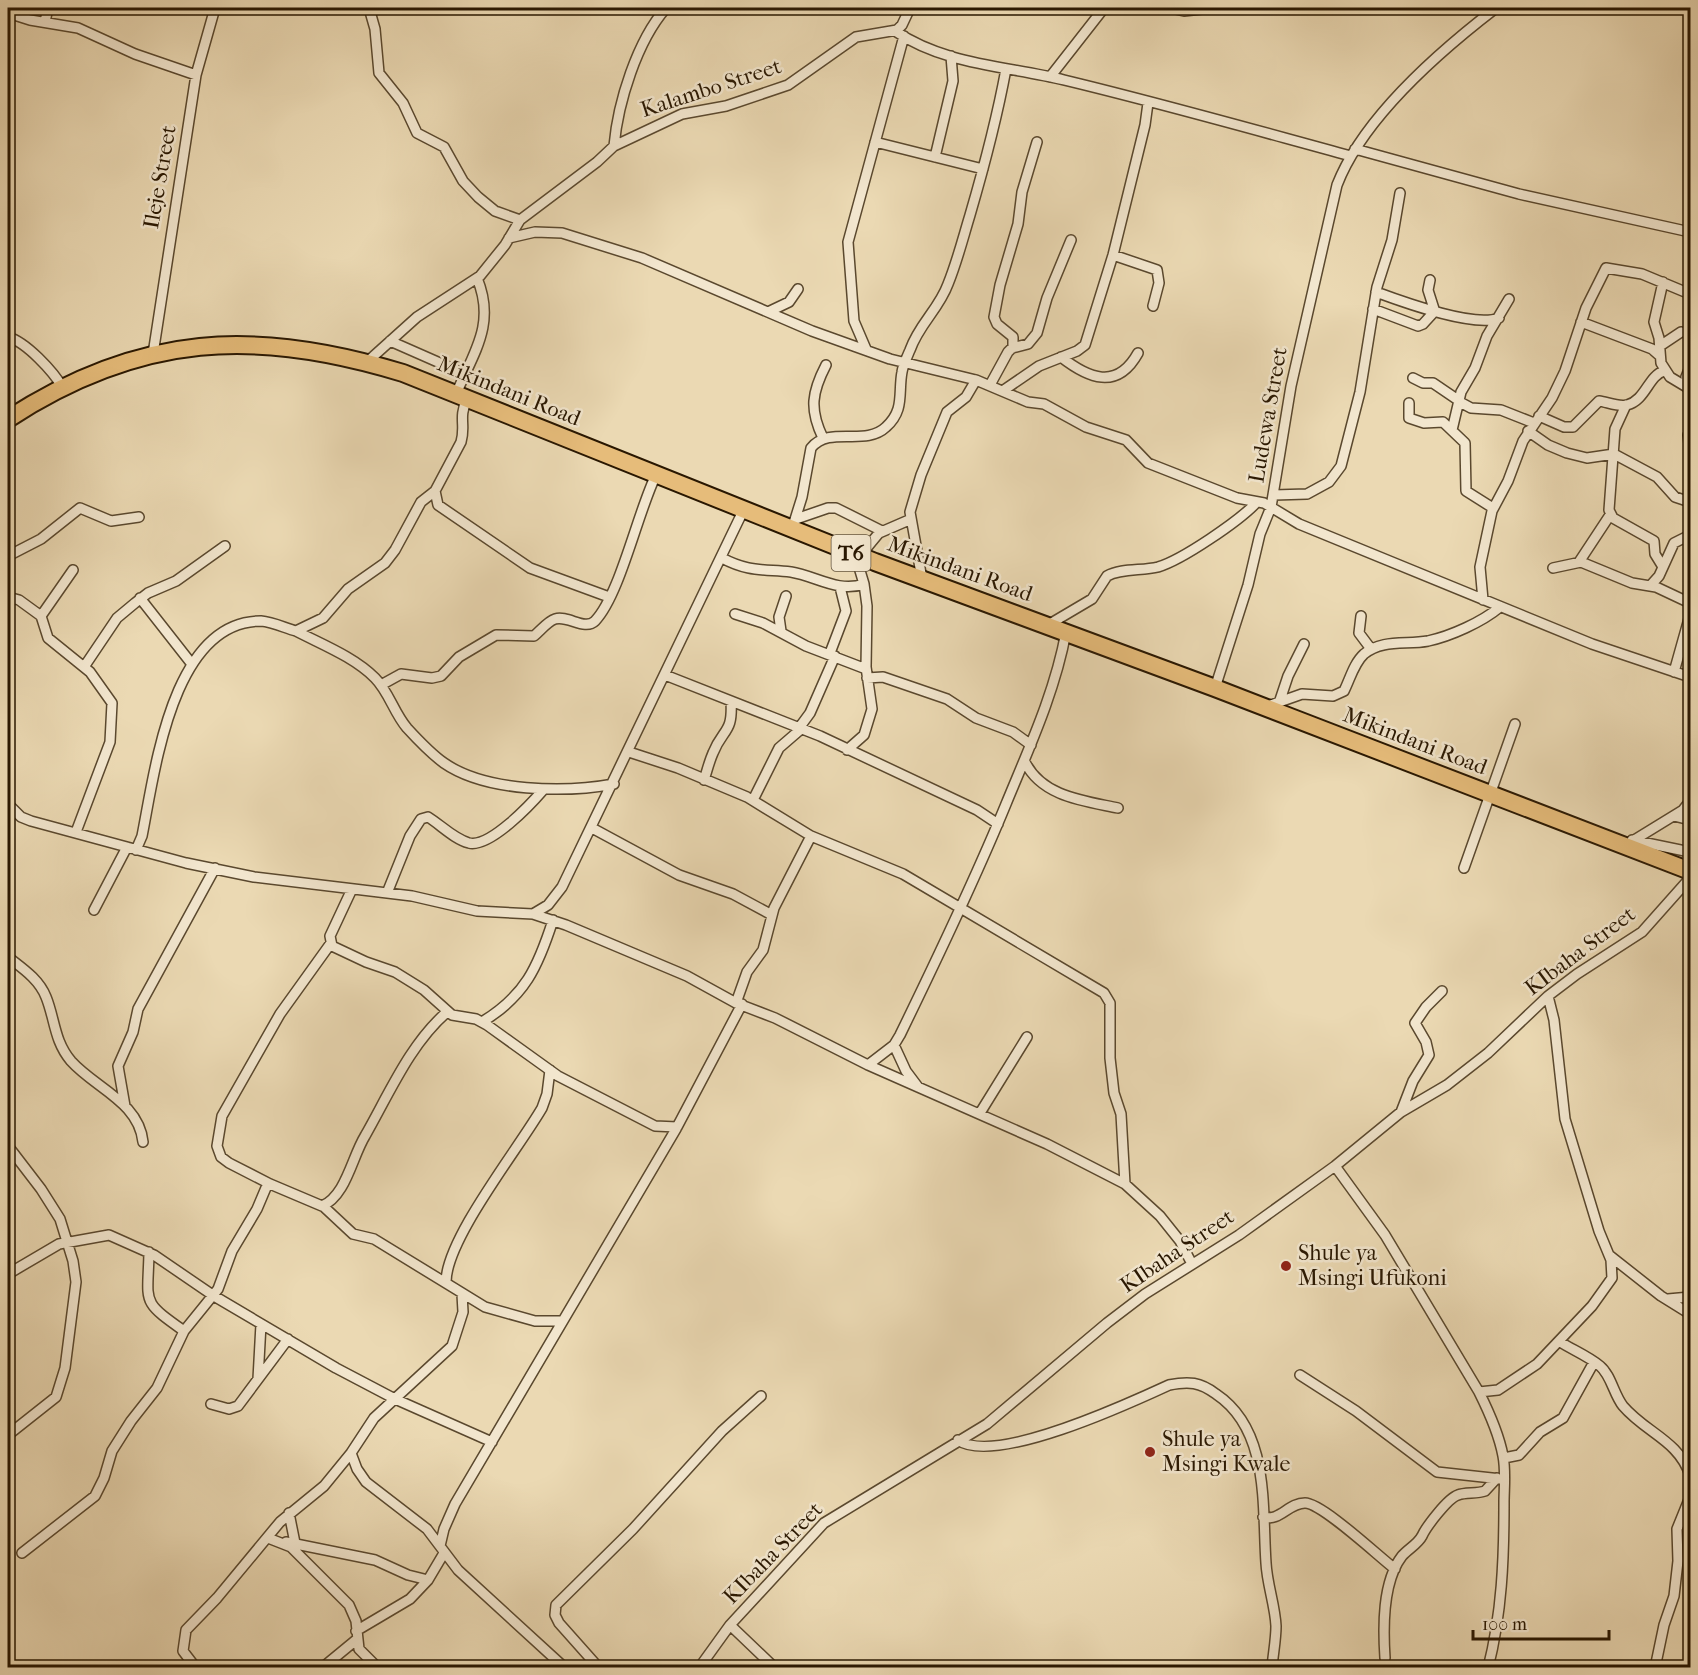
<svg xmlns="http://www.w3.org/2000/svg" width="1698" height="1675" viewBox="0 0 1698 1675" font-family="'IM FELL French Canon',serif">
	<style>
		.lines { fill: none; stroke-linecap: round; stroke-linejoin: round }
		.street-casing { stroke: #5a482e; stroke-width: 12 }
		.highway-casing { stroke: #291701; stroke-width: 20 }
		.street { stroke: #f2e6ce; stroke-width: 9 }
		.highway { stroke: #e6bc7a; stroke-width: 16 }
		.poi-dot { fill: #8f2418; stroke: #f2e6ce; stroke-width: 2 }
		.labels { text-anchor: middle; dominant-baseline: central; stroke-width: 5; stroke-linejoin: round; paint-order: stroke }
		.shield { fill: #f2e6ce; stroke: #65553e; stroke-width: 1.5 }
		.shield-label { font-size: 21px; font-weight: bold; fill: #291701 }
		.street-label { font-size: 22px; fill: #291701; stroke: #f2e6ce }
		.poi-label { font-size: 22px; fill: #291701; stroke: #f2e6ce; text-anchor: start }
	</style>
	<rect width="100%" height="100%" fill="#ebd9b3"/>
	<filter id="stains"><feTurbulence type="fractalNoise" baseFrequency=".00333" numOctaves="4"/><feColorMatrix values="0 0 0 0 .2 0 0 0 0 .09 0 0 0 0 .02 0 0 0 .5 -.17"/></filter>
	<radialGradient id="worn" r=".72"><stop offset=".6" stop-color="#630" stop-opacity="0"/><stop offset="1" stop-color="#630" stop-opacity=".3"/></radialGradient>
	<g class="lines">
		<defs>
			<path id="street" d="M369 8 375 29 379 73 403 103 417 133 444 147 463 181 478 197 495 211 520 220
				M1171 8 1184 11 1211 8
				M8 13 30 20 78 28 135 54 196 75
				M45 22 48 8
				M895 31C945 65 1007 66 1064 80 1160 103 1255 130 1351 156
				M1050 77 1104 8
				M875 142 983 169
				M614 146C618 102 637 41 666 8
				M1355 149 1519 194 1690 232
				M935 157 953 81 951 56
				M509 238 535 232 562 233 642 258 812 331 890 359 976 380 1028 402 1044 404 1086 427 1126 440 1148 463 1237 498 1264 503 1299 524 1592 644 1690 677
				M1113 255 1157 270 1159 283 1153 306
				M1430 280 1428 290 1435 312
				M1663 282 1654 322 1659 338 1661 363 1670 377 1690 389
				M1376 292C1403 302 1474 328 1499 318
				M1373 309 1418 326 1423 324 1434 312
				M768 312 789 302 798 289
				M1581 322 1652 349 1660 356
				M8 337C26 342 53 371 63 388
				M390 341 465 374
				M1660 346 1681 332
				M1013 348V337L997 324 994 317 1000 285 1018 224 1022 192 1037 142
				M866 349 854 321 848 242 904 36
				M153 354 196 75 215 8
				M1061 357C1088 378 1117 391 1138 353
				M367 362 417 317 480 276 505 245 520 220 597 162 614 146 682 114 726 106 788 85 856 37 897 30 902 25 910 8
				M1413 378 1423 383H1433L1458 400
				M990 385 1008 352 1012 348 1028 344 1037 333 1047 298 1071 240
				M1687 387 1686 377 1690 367
				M1004 390 1039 366 1077 351 1085 345 1113 255 1145 125 1148 103
				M456 394C474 352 496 324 477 278
				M467 399C458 418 466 425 461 442L435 491 438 505 530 568 609 597
				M1458 401 1471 408 1501 410 1534 423
				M1409 403V418L1424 423 1443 422 1465 443 1466 491 1493 508
				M1626 405 1615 429 1609 510 1613 518 1654 541 1655 554 1663 567
				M1539 416 1564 427H1573L1599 401C1607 402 1618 407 1627 405 1646 400 1648 376 1664 371
				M1452 430 1461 392 1475 368 1487 336 1509 299
				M1528 431 1548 445 1567 453 1587 458 1614 454 1657 477 1675 497 1690 502
				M1688 435 1690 451
				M823 438C809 409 812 392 826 365
				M1274 495 1307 494 1329 482 1341 466 1360 392 1377 287 1392 240 1400 193
				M796 519 828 508H836L882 531
				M792 529 802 497 811 448C830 425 865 447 886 427 905 410 898 393 902 372 903 365 907 357 910 350 919 324 939 309 948 284 957 262 963 238 970 215 984 167 997 118 1006 69
				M8 556 41 539 80 508 111 521 139 517
				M860 556 879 533 909 520
				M722 558C748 572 763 569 791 572 816 576 838 593 864 584
				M1579 562 1610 515
				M1553 568 1581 562 1632 583 1656 587 1690 603
				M922 579 910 512 921 475 947 412 966 397 976 380
				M1650 586 1659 576 1674 543 1690 535
				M8 597 19 600 41 616 48 638 90 672 112 703 110 742 76 832
				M140 598 191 663
				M1483 600 1480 567 1492 511 1508 481 1523 441 1552 398 1565 371 1586 308 1606 268 1642 274 1690 294
				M735 614 763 623 806 646 866 669
				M41 616 73 570
				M1361 616 1359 633 1371 649
				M1048 625 1092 599 1107 576C1121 568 1142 571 1158 567 1182 560 1239 521 1256 503
				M296 631C323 645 354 657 375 678 389 692 394 713 407 728 418 740 430 753 444 763 486 792 565 793 614 784
				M781 631 779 617 786 596
				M830 653 846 611 840 587
				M84 667 117 618 135 603 148 593 176 581 225 546
				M1674 672 1690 615
				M665 675 820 736 977 810 998 824
				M867 678 883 677 947 699 976 718 1013 732 1031 745
				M381 685 401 674 432 678 441 676 459 657 496 635 534 636C540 631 548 621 555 619 568 615 585 631 595 621 620 595 638 511 656 475
				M1215 688 1248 585 1260 534 1271 507 1291 386 1337 185C1363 118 1440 51 1496 8
				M1279 703 1288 676 1304 644
				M1268 706 1302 694 1333 696 1344 691C1350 679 1354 663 1364 654 1382 639 1406 645 1428 641 1451 636 1482 622 1500 607
				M799 728 810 713 835 656
				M847 750 864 735 872 709 866 667 867 606 864 584 855 554
				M629 752 678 768 747 797 811 836 903 874 1104 993 1110 1003V1058L1114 1093 1121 1114 1125 1184
				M1025 762C1042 797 1085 801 1118 808
				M704 780C707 771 709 762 713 753 723 728 733 734 731 701
				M753 800 779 748 801 729
				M8 804 21 817 31 821 186 863 254 877 412 896 477 911 533 914 566 925 687 976 736 1003 775 1018 868 1065 1047 1144 1125 1184 1160 1216 1180 1241 1192 1264
				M1674 816 1690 820
				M592 828 679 875 733 894 772 915
				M1632 840 1690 852
				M1626 845 1683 810 1690 801
				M136 850 142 836C155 771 172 621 261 621 273 622 285 628 296 631L323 618 348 589 385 563 395 550 421 502 435 491
				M1464 868 1515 724
				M352 889 330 936 332 946 366 962 395 972 424 990 452 1015 476 1019 487 1025 558 1076 655 1126 677 1127
				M387 893 410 836 421 819 428 817C441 825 454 839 469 843 490 848 531 804 544 789
				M94 910 127 847
				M533 914 548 905 562 887 743 511
				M331 943 280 1014 222 1116 217 1146 221 1157 229 1163 270 1184 322 1206C346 1196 352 1157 365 1136 389 1094 410 1044 447 1012
				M8 957C22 968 39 979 46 997 55 1019 54 1041 71 1061 95 1088 139 1102 143 1142
				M736 1003 747 972 763 950 774 908 811 836
				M482 1022C525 996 538 967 553 920
				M894 1045 906 1071 918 1087
				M868 1065 894 1045 900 1035C937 959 974 882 1006 804 1029 748 1055 692 1066 632
				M125 1106 118 1066 133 1032 138 1009 215 868
				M1401 1112 1413 1081 1429 1055 1426 1042 1415 1023 1426 1007 1442 991
				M980 1113 1027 1037
				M8 1146 41 1189 60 1219 73 1261 76 1282 65 1368 56 1397 8 1435
				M1335 1166 1385 1235 1479 1392C1489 1412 1499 1434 1503 1456 1506 1471 1504 1488 1504 1503 1504 1559 1502 1613 1488 1668
				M323 1206 353 1234 374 1239 485 1307 535 1321H561
				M149 1252C148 1304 140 1300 184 1331
				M1609 1255 1661 1296 1690 1314
				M8 1274 59 1244 109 1235 154 1255 214 1296 336 1368 395 1399 492 1442
				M446 1282C446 1239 519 1148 542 1108L547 1094 550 1070
				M1668 1299 1690 1297
				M1560 1342C1573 1350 1588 1356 1600 1366 1611 1375 1614 1395 1623 1406 1646 1433 1678 1440 1690 1475
				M1300 1375 1356 1411 1437 1472 1501 1479
				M258 1379 261 1324
				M1479 1392 1498 1390 1537 1364 1592 1306 1612 1278 1611 1260 1599 1231 1565 1119 1554 1020 1548 996
				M211 1404 229 1409 238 1406 288 1339
				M958 1440C994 1466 1130 1403 1169 1385 1189 1381 1200 1382 1216 1394 1270 1430 1262 1506 1266 1563 1267 1584 1275 1605 1276 1626 1276 1640 1273 1654 1272 1668
				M351 1453 357 1469 366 1482 427 1529 458 1570 565 1668
				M1504 1458 1519 1455 1540 1432 1563 1418 1594 1362
				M289 1513 295 1543
				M1263 1517C1280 1522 1288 1503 1305 1503 1322 1503 1378 1556 1395 1569
				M268 1538 291 1547 349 1605 356 1621 359 1649 378 1668
				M286 1542 375 1560 408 1575 428 1580
				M440 1546 444 1529 455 1504 676 1129 742 1004
				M22 1553 95 1496 104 1478 112 1451 131 1421 157 1388 184 1331 218 1289 232 1251 257 1209 268 1183
				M730 1625 775 1668
				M356 1631 410 1599 428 1580 444 1553
				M1385 1658C1383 1628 1382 1582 1402 1556 1408 1549 1418 1544 1422 1536 1426 1527 1448 1498 1458 1495 1465 1492 1477 1494 1485 1491L1497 1478
				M196 1668 183 1651 186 1630 217 1598 280 1522 324 1486 351 1453 374 1418 452 1346 463 1312 462 1294
				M322 1668 356 1640
				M599 1668 559 1623 555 1615 556 1605 633 1529 722 1431 761 1396
				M699 1668 730 1625 824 1523 987 1424 1107 1323 1145 1294 1239 1235 1335 1166 1401 1112 1447 1085 1488 1053 1548 996 1577 974 1642 932 1690 878
				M1655 1668 1664 1625 1674 1596 1678 1561 1677 1529 1690 1497"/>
			<path id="highway" d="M8 419C140 333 256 328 403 373L875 562 1215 688 1690 871"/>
		</defs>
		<use href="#street" class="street-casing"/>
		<use href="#highway" class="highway-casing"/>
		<use href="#street" class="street"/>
		<use href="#highway" class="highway"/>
	</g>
	<g class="poi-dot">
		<circle cx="1286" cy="1266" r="6"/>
		<circle cx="1150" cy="1452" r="6"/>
	</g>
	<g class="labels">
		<rect class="shield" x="831.5" y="535" width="39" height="36" rx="4.5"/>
		<g class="shield-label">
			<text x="851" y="553">T6</text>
		</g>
		<g class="street-label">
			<text transform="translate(711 88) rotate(-18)">Kalambo Street</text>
			<text transform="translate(160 177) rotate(-80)">Ileje Street</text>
			<text transform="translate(509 391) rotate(22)">Mikindani Road</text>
			<text transform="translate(1268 415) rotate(-80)">Ludewa Street</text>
			<text transform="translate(960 569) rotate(20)">Mikindani Road</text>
			<text transform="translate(1415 741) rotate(21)">Mikindani Road</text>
			<text transform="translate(1580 951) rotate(-37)">KIbaha Street</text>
			<text transform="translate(1177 1251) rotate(-34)">KIbaha Street</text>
			<text transform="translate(773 1553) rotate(-46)">KIbaha Street</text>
		</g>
		<g class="poi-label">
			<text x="1298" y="1253">Shule ya<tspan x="1298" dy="25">Msingi Ufukoni</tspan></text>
			<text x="1162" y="1439">Shule ya<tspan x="1162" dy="25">Msingi Kwale</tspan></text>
		</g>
	</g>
	<rect width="1698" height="1675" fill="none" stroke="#ebd9b3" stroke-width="30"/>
	<rect x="9" y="9" width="1680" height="1657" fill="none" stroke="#291701" stroke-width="3"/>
	<rect x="15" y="15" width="1668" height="1645" fill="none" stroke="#291701" stroke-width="1.5"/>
	<path d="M1473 1630v9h136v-9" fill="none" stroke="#291701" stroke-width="3"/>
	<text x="1482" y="1630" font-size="18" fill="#291701" stroke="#f2e6ce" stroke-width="4.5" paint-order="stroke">100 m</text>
	<rect width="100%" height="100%" filter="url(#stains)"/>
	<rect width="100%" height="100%" fill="url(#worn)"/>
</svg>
